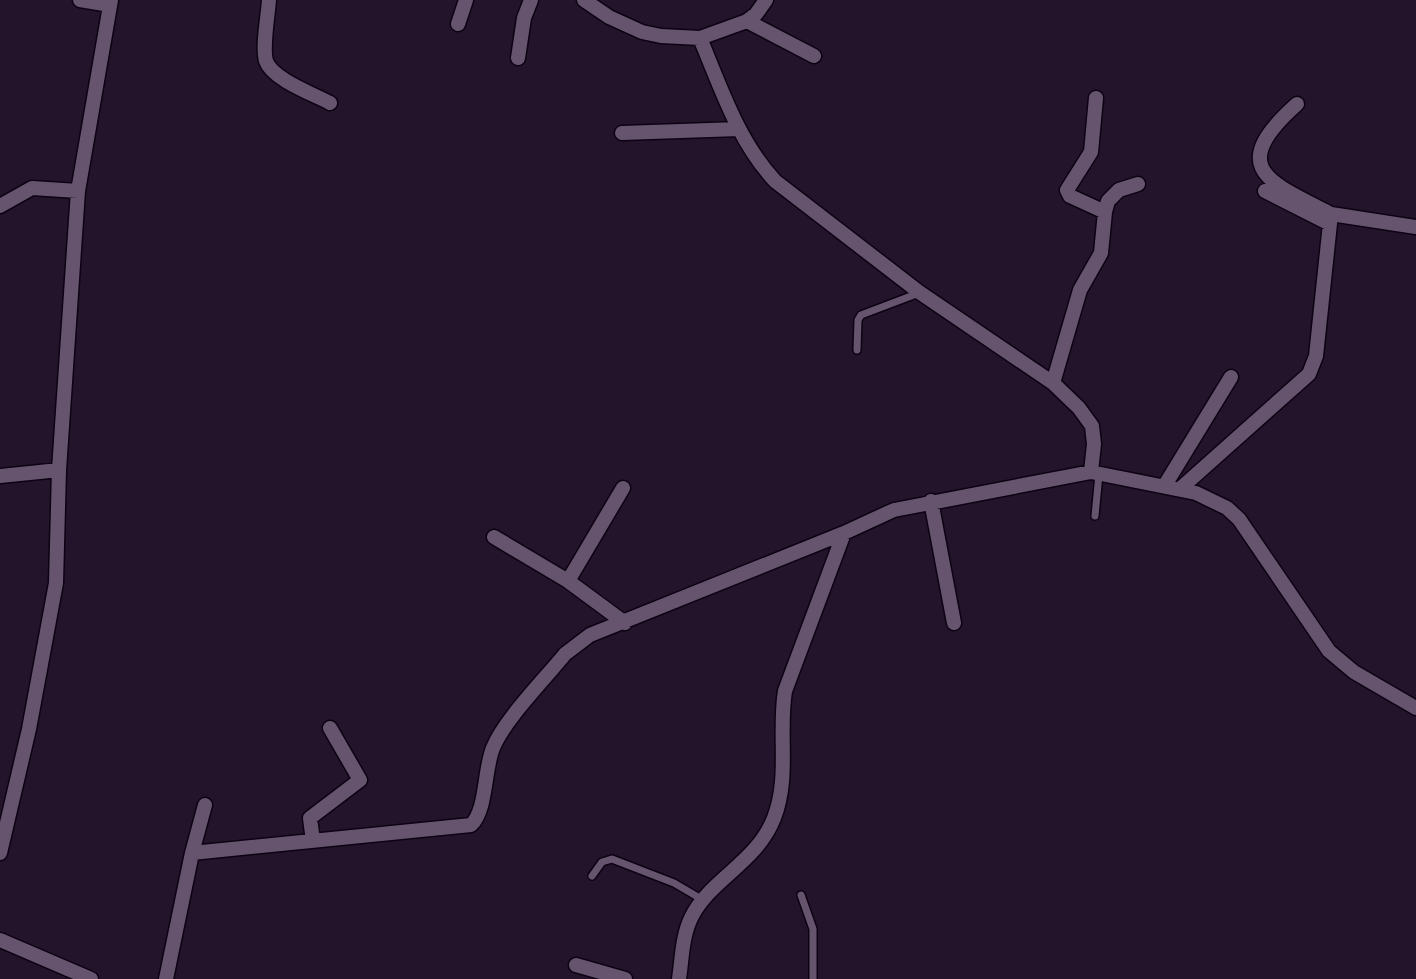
<svg xmlns="http://www.w3.org/2000/svg" width="1416" height="979" viewBox="0 0 1416 979" font-family="'Nunito Sans',sans-serif">
	<style>
		.lines { fill: none; stroke-linecap: round; stroke-linejoin: round }
		.service-casing { stroke: #0d0213; stroke-width: 10 }
		.minor-casing { stroke: #0d0213; stroke-width: 17 }
		.service { stroke: #66546f; stroke-width: 7 }
		.minor { stroke: #66546f; stroke-width: 14 }
	</style>
	<rect width="100%" height="100%" fill="#24142b"/>
	<g class="lines">
		<defs>
			<path id="service" d="M857 350 858 320 861 315 919 293
				M1095 516 1099 474
				M592 876 602 862 612 859 674 883 703 900
				M801 895 813 929V979"/>
			<path id="minor" d="M80 0 110 5
				M269 0C268 16 262 46 266 61 272 79 313 94 330 103
				M584 0 609 17 642 32 661 36 700 38 747 21 756 14 766 0
				M747 21 814 56
				M458 24 466 0
				M700 38C721 88 738 141 775 181L919 292 1053 383 1079 408 1092 426 1094 444 1091 472
				M518 58 524 18 531 0
				M1096 98 1091 152 1067 190 1070 196 1105 212
				M1297 104C1225 168 1269 182 1331 214
				M622 133 739 129
				M1265 191 1330 224
				M0 206 32 188 78 191
				M1053 383 1080 290 1101 253 1105 212 1108 201 1119 190 1138 184
				M0 476 59 470
				M1165 485 1231 377
				M1181 488 1309 374 1316 356 1331 214 1416 227
				M931 501 954 623
				M494 537 568 581 625 623
				M568 581 623 488
				M313 841 310 818 360 780 330 728
				M0 853 29 729 56 583 59 470 78 191 111 0
				M192 853 205 805
				M0 940 91 979
				M576 965 625 979
				M166 979 192 853 471 825C487 810 484 769 493 748 504 720 545 679 565 654L590 635 844 533 894 510 1091 472 1196 493 1227 508 1239 519 1329 651 1354 672 1416 708
				M679 979C682 959 682 935 692 916 711 879 757 862 774 818 790 777 778 733 785 691L844 533"/>
		</defs>
		<use href="#service" class="service-casing"/>
		<use href="#minor" class="minor-casing"/>
		<use href="#service" class="service"/>
		<use href="#minor" class="minor"/>
	</g>
</svg>
